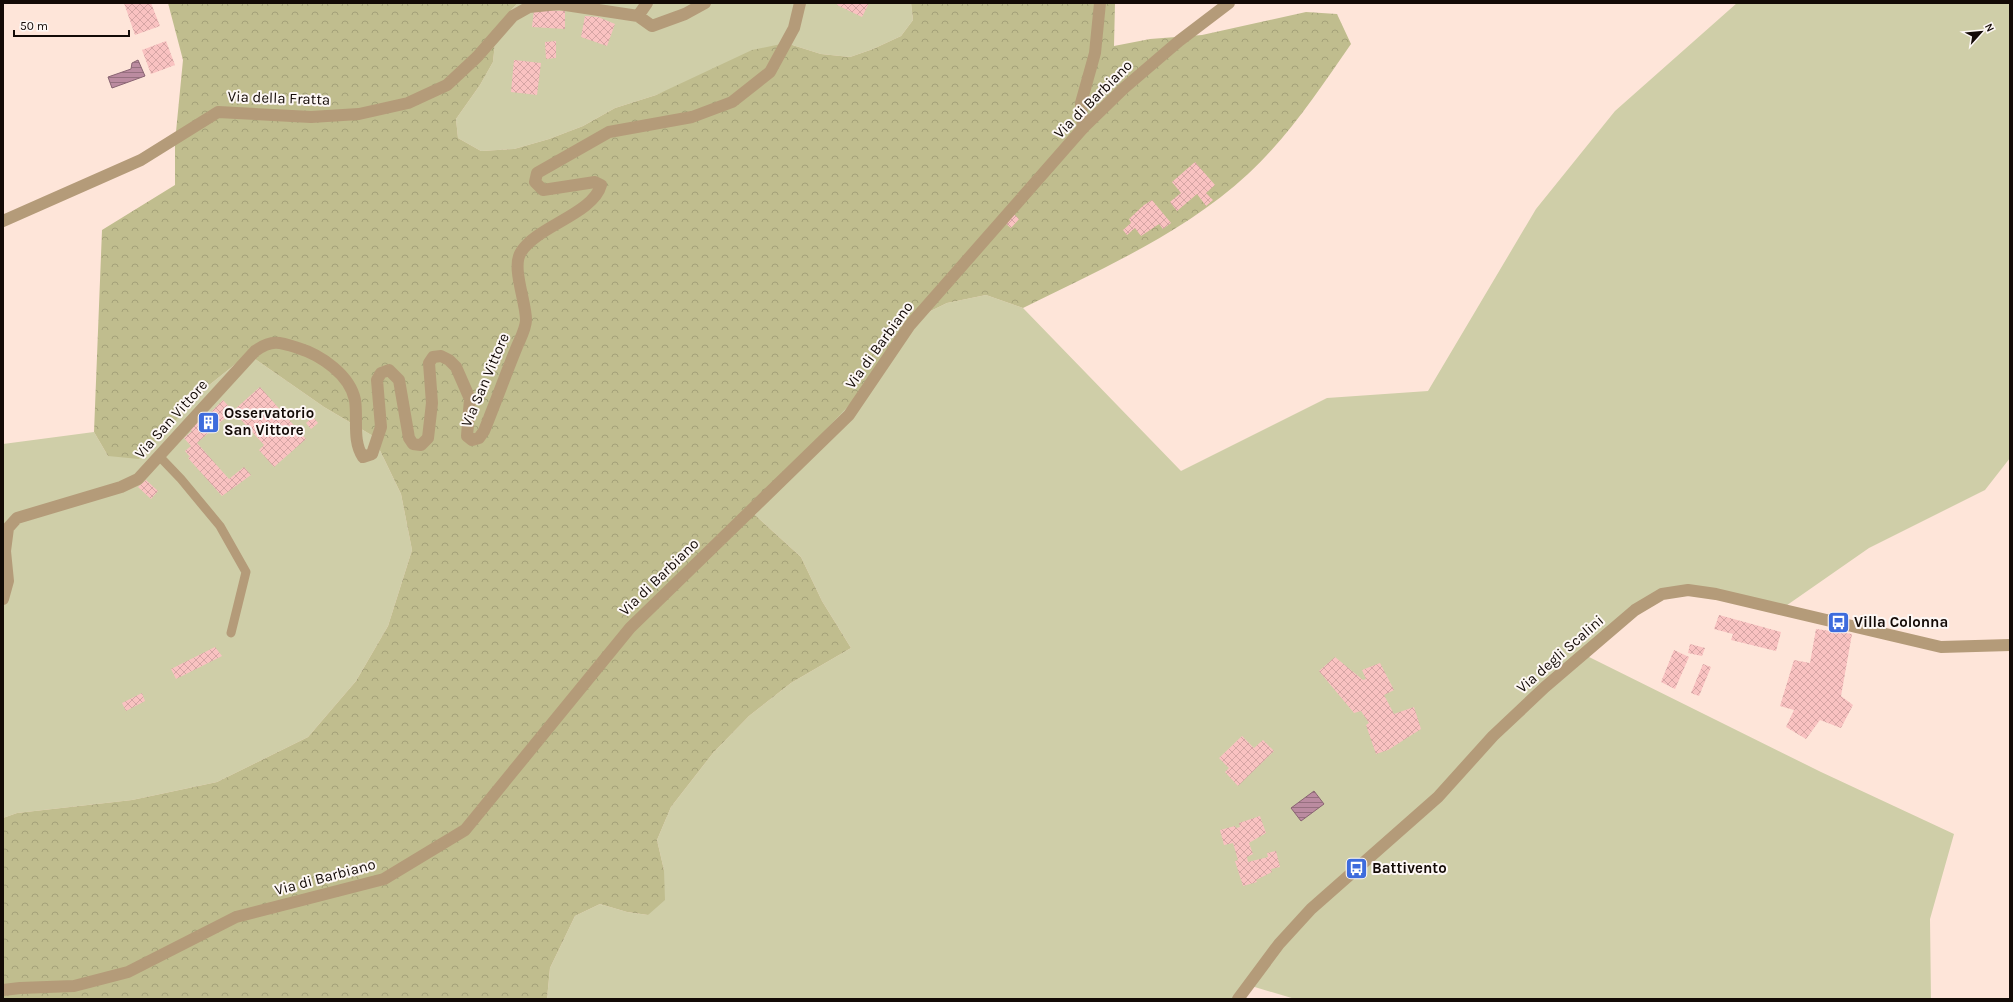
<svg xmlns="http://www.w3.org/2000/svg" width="2013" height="1002" viewBox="0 0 2013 1002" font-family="Karla,sans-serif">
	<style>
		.green { fill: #cfcea8 }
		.forest { fill: url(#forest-crowns) }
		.water { fill: url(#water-rules); stroke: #896472 }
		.building { fill: url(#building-cross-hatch) }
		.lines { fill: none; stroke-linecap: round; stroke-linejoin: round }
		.service { stroke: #b49b79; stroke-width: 9 }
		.minor { stroke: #b49b79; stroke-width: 12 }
		.tertiary { stroke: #b49b79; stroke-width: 12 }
		.labels { text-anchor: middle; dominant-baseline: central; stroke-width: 4; stroke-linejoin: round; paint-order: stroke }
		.street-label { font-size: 15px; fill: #130a06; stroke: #fdf7f4 }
		.poi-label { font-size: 15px; font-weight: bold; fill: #130a06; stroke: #fdf7f4; text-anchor: start }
	</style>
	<defs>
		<pattern id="forest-crowns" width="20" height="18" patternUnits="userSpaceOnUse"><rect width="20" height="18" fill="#c0bd8e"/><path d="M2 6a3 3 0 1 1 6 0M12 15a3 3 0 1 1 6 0" fill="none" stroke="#a4a179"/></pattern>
		<pattern id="water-rules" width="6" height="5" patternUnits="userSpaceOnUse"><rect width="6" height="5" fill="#bb8ba0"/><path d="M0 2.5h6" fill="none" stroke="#977080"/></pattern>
		<pattern id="building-cross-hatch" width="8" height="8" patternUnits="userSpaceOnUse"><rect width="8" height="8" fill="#f9c2c1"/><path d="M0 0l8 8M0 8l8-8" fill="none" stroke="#d5a5a4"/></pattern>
	</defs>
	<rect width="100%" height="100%" fill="#fee5d9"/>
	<path class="green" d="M518 3H911L913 20 901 36 873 49 850 57 821 54 786 43 656 95 615 108 583 126 549 139 514 149 481 151 458 138 456 119 480 85 493 62 496 33 512 9Z
		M1737 3H2010V458L1985 490 1869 548 1780 610 1686 588 1641 606 1583 654 1821 772 1954 834 1930 919 1931 999H1295L1248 985 1238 999H547L550 968 575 916 600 904 627 912 648 915 664 870 657 840 671 807 713 753 749 716 791 683 851 648 822 601 801 557 755 515 908 322 947 303 986 295 1023 308 1181 471 1327 398 1428 391 1536 209 1615 111Z
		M248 354 324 407 373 436 401 494 412 550 388 626 356 681 308 737 217 782 132 800 17 813 3 818V444L94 432 108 456 208 386Z"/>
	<path class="forest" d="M168 3H518L512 9 496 33 493 62 480 85 456 119 458 138 481 151 514 149 549 139 583 126 615 108 656 95 752 50 786 43 821 54 850 57 873 49 901 36 913 20 911 3H1115L1114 46 1150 39 1202 35 1306 12 1337 14 1351 44C1319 90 1289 136 1248 174 1183 234 1101 269 1023 308L986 295 947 303 908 322 852 402 767 492 755 515 801 557 822 601 851 648 791 683 749 716 713 753 671 807 657 840 664 870 665 900 648 915 627 912 600 904 575 916 550 968 547 999H3V818L17 813 132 800 217 782 308 737 356 681 388 626 412 550 401 494 373 436 324 407 248 354 208 386 139 459 108 456 94 432 102 230 175 185V142L183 60Z"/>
	<path class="water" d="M138 60 145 76 112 88 108 77 131 69 132 63Z
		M1314 791 1324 804 1301 821 1291 808Z"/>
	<path class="building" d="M124 3H151L160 26 135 35Z
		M838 3H869L862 17 837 5Z
		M534 10 565 11V29L532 27Z
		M585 16 598 17 615 24 607 46 581 37Z
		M166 41 175 65 151 74 142 50Z
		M556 41V58L546 59 545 42Z
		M514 60 541 63 537 95 511 92Z
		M1195 162 1215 185 1206 193 1213 200 1206 206 1197 194 1177 211 1170 202 1181 193 1172 182Z
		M1152 200 1171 223 1163 229 1159 224 1141 236 1135 228 1127 235 1123 230 1131 223 1129 219 1144 205Z
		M1013 213 1019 219 1011 228 1005 223Z
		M260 387 306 439 274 467 259 450 264 445 233 411Z
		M223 400 233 411 197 443 229 479 244 467 251 475 222 496 188 458 190 457 185 451 191 446 184 438 192 431 189 428 204 414 207 416Z
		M313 417 318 423 311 429 306 423Z
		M146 480 158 491 151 499 138 487Z
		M1719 615 1781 632 1776 651 1731 640 1733 634 1714 629Z
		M1816 629 1852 634 1841 696 1853 705 1841 728 1820 720 1806 739 1786 727 1794 710 1780 706 1794 660 1810 663Z
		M1690 644 1705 648 1702 656 1688 653Z
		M215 647 222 656 176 679 171 669Z
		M1674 650 1689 657 1675 689 1661 682Z
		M1335 657 1363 680 1366 679 1362 670 1380 663 1394 690 1384 695 1394 714 1414 707 1421 729 1388 750 1376 754 1366 725 1369 723 1361 711 1354 713 1319 671Z
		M1703 664 1711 667 1699 696 1691 693Z
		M142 693 145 701 126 711 122 703Z
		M1242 736 1254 748 1263 740 1274 751 1238 786 1225 772 1229 768 1219 758Z
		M1260 816 1266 833 1249 843 1253 854 1247 857 1248 862 1268 857 1267 853 1276 851 1280 867 1271 869 1272 872 1256 880 1257 882 1243 886 1235 861 1238 860 1233 843 1224 845 1220 830 1235 826 1236 828 1240 827 1239 823Z"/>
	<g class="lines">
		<path class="service" d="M159 456 181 479 220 526 246 572 231 633"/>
		<path class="minor" d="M638 16 647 3
			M1083 128 1081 103 1095 53 1100 3
			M3 221 141 160 218 112 311 117 359 114 408 103 447 85 477 57 513 16 529 7 559 4 638 16 652 26 685 14 705 3
			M3 599 8 581 5 551 8 528 17 518 121 487 138 479 255 351C272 339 280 342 298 348 321 355 350 375 355 400 358 418 352 441 363 457L372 454 381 427 377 380 381 373 389 370 399 380 409 438 413 444 421 445 428 438 432 403 429 363 433 357 441 356 449 360 456 367 470 399 467 436 472 440 479 438 484 431C495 404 505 376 516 349 519 341 526 329 526 320 526 301 511 267 521 252 537 226 593 214 601 185L595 182 543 190 535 182 537 173 609 132 692 117 732 102 770 72 794 28 800 3
			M1238 999 1279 944 1311 909 1438 797 1493 736 1545 687 1635 610 1662 594 1688 590 1716 594 1941 647 2010 645"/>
		<path class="tertiary" d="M3 990 20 988 74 986 128 972 236 917 384 879 465 830 630 628 849 415 910 325 1083 128 1123 89 1179 41 1229 3"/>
	</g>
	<defs>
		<symbol id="building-square" viewBox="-11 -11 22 22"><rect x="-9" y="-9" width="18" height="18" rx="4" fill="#3e6cdd" stroke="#fdf7f4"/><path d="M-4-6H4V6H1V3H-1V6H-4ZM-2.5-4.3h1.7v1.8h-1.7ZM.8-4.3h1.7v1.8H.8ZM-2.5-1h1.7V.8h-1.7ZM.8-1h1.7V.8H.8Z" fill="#fff"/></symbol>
		<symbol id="bus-square" viewBox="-11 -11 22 22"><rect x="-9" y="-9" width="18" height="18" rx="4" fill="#3e6cdd" stroke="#fdf7f4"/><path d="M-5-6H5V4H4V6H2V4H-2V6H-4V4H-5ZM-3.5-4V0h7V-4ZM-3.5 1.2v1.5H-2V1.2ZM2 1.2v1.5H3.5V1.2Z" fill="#fff"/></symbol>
	</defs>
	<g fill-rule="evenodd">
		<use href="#building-square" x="196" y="410" width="25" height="25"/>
		<use href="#bus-square" x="1826" y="610" width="25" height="25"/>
		<use href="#bus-square" x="1344" y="856" width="25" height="25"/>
	</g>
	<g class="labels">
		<g class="street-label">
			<text transform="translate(279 98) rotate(2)">Via della Fratta</text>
			<text transform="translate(1093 99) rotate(-45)">Via di Barbiano</text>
			<text transform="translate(879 345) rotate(-54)">Via di Barbiano</text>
			<text transform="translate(485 380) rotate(-67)">Via San Vittore</text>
			<text transform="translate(171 419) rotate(-48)">Via San Vittore</text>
			<text transform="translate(659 577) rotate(-44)">Via di Barbiano</text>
			<text transform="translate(1560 654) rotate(-41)">Via degli Scalini</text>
			<text transform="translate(325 877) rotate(-15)">Via di Barbiano</text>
		</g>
		<g class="poi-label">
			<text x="224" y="413">Osservatorio<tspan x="224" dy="17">San Vittore</tspan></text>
			<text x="1854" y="622">Villa Colonna</text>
			<text x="1372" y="868">Battivento</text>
		</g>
	</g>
	<rect width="2013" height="1002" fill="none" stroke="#130a06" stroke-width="8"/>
	<g transform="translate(1981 32) rotate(63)" stroke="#fdf7f4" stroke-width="3" paint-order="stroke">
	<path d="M0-3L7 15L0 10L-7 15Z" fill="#130a06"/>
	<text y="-6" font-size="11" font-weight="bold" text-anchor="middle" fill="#130a06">N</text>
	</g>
	<path d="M14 30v6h115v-6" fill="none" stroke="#130a06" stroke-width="2"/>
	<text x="20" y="30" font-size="12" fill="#130a06" stroke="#fdf7f4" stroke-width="3" paint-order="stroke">50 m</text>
</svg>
